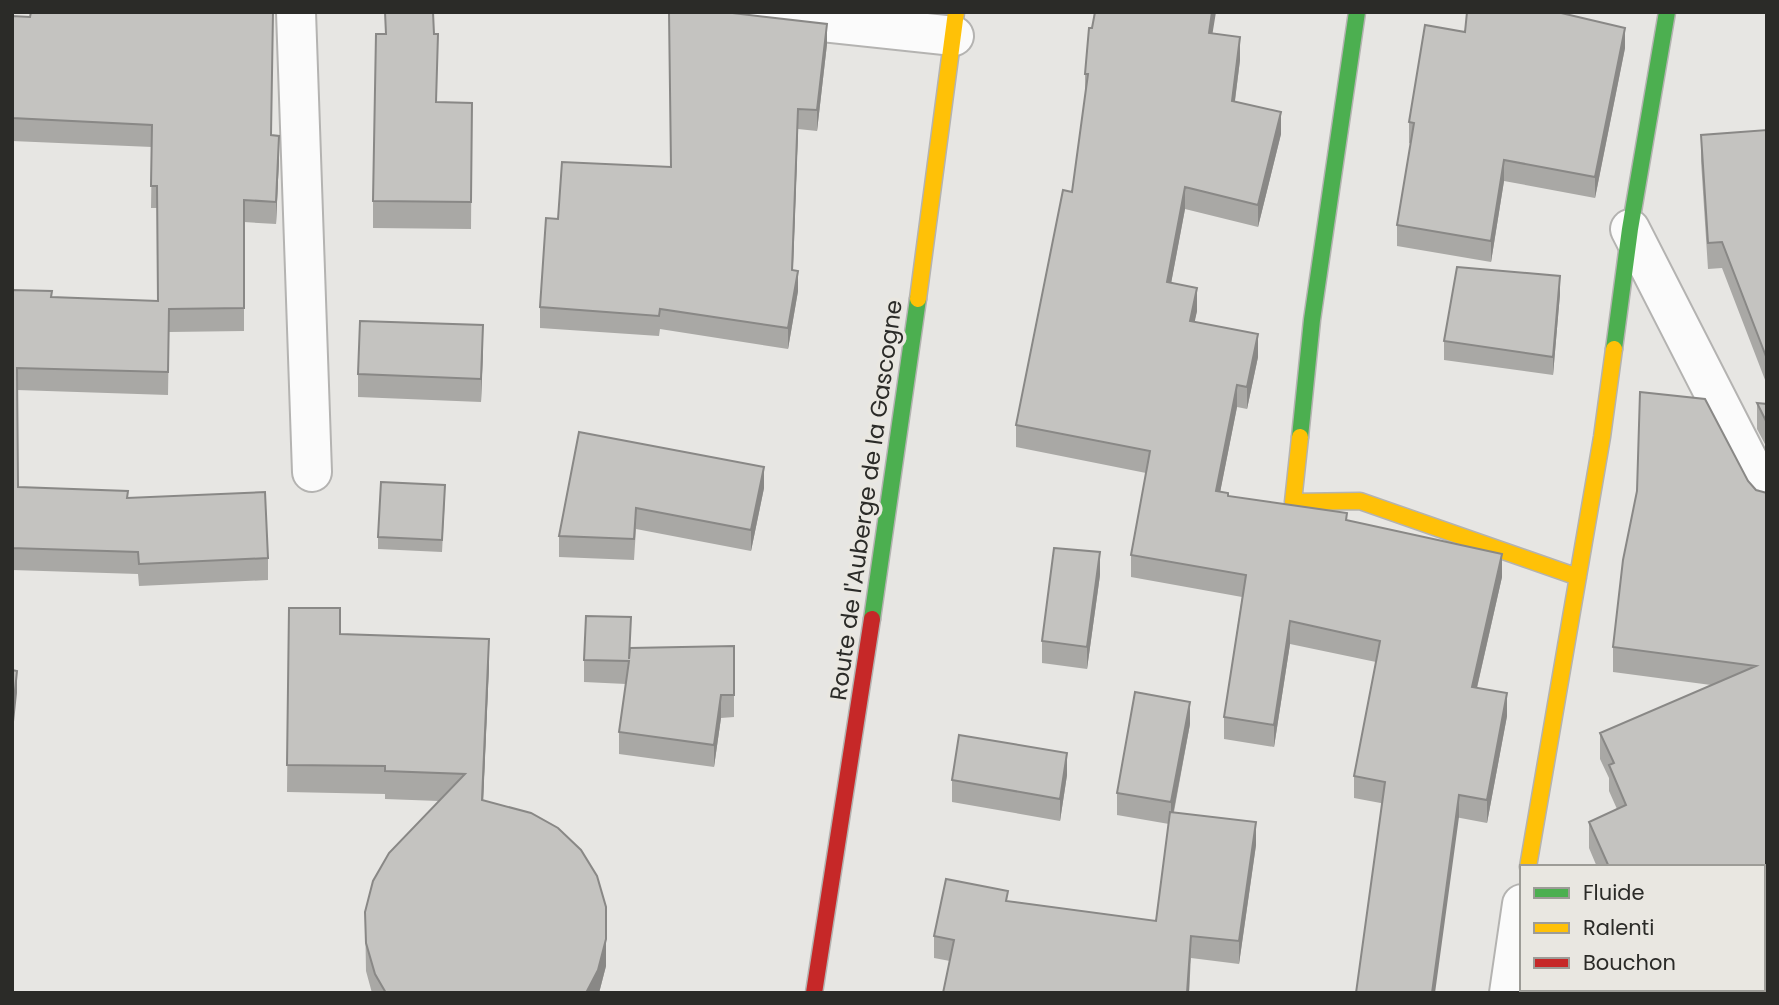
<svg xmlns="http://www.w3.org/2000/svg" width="1779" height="1005" viewBox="0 0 1779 1005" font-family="Poppins,sans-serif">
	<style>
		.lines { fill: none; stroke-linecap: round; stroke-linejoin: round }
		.street-casing { stroke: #b4b3b1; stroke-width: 42 }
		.fast-casing { stroke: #b4b3b1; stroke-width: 19 }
		.slow-casing { stroke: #b4b3b1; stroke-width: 19 }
		.jam-casing { stroke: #b4b3b1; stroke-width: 19 }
		.street { stroke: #fbfbfb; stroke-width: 38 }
		.fast { stroke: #4caf50; stroke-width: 16 }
		.slow { stroke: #ffc107; stroke-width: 16 }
		.jam { stroke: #c62828; stroke-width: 16 }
		.wall { fill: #a9a8a5 }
		.shaded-wall { fill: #898886 }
		.building { fill: #c4c3c0; stroke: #898886; stroke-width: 2 }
		.labels { text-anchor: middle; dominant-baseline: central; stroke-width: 7; stroke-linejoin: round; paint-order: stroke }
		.street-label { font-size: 23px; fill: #2b2b28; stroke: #e9e7e1 }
	</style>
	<rect width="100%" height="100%" fill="#e7e6e3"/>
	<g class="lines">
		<defs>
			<path id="street" d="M296 12 312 472
				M729 12 954 36
				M1630 229 1767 497
				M1509 993 1522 904"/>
			<path id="fast" d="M1614 349 1630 229 1667 12
				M1300 437 1312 320 1357 12
				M872 619 918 299"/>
			<path id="slow" d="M918 299 956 12
				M1300 437 1293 502 1360 501 1578 577
				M1528 867 1602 437 1614 349"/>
			<path id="jam" d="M814 993 872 619"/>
		</defs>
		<use href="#street" class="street-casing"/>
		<use href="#fast" class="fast-casing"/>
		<use href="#slow" class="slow-casing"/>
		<use href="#jam" class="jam-casing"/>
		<use href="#street" class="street"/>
		<use href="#fast" class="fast"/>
		<use href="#slow" class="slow"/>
		<use href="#jam" class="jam"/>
	</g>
	<path class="wall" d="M12 16 30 17 271 135 279 158 276 224 244 222V331L169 332 168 395 17 390 18 487 128 498 268 558V580L139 586 138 574 12 570V290L52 297 158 301 157 208H151L152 147 12 141Z
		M1465 32 1625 48 1595 198 1504 181 1491 262 1397 246V225L1411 144 1409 143V122Z
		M1212 33 1240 60 1235 101 1281 134 1258 227 1185 209 1171 283 1197 311 1194 322 1258 357 1247 409 1237 407 1220 492 1228 496 1347 520 1502 577 1477 688 1507 716 1487 823 1354 798V776L1376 662 1290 644 1274 747 1224 739V717L1242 597 1131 577V555L1146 473 1016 447V425L1072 192 1085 96V74Z
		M827 44 817 131 798 129 793 270 798 291 788 349 660 329 659 336 540 328V307L558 219 671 167Z
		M437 102 472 103 471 229 373 228V201Z
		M1767 130V385L1722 268 1708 269 1701 161V135Z
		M1560 294 1553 375 1444 360V341Z
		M483 347 481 402 358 397V374Z
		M1640 392 1705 399 1748 481 1756 490 1767 493V993H1621L1619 989H1763V867H1597L1589 848V822L1617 809 1609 791V778L1600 759V733L1711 685 1613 672V647L1623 560 1637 491Z
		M1757 403 1767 404V448L1757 429Z
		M579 432 764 488 751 551 636 529 634 560 559 557V536Z
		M445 497 442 552 378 549V537Z
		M1100 575 1087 669 1042 663V641Z
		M289 608 340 634 489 666 483 800 606 966 599 993H372L366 971 365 912 439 801 385 799V794L287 792Z
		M734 646V717L721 718 714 767 619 754V732L626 684 584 682V660L630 649Z
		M1190 724 1174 812 1256 845 1239 964 1191 958 1189 993H943L950 961 934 958V936L1008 901 1156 921 1169 824 1117 815V793Z
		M1067 775 1060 821 952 802V780Z"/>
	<path class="shaded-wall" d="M1212 12H1216L1209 55V33Z
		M827 24V44L817 131V110Z
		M1625 28V48L1595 198V177Z
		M1240 37V60L1232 123V101Z
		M798 109V129L792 290V270Z
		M1281 112V134L1258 227V205Z
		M279 136V158L276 224V202Z
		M1504 160V181L1491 262V241Z
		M1185 187V209L1167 305V282Z
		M798 271V291L788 349V328Z
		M1560 276V294L1553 375V357Z
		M1197 288V311L1190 344V321Z
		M483 325V347L481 402V379Z
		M1258 334V357L1247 409V387Z
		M1237 385V407L1216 513V491Z
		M764 467V488L751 551V530Z
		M1100 552V575L1087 669V647Z
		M1502 554V577L1472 709V687Z
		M1290 621V644L1274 747V725Z
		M489 639V666L482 827V800Z
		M17 671V693L12 741V719Z
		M1507 693V716L1487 823V800Z
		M721 695V718L714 767V745Z
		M1190 702V724L1171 825V802Z
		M1067 753V775L1060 821V799Z
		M1459 795V817L1435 993H1432Z
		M1256 822V845L1239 964V941Z
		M1191 936 1189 993H1187Z
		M606 939V966L599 993H586Z
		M1660 989H1704V993H1651Z"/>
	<path class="building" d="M31 12H273L271 135 279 136 276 202 244 200V308L169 309 168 372 17 368 18 487 128 491 127 498 265 492 268 558 139 564 138 552 12 548V553V290L52 291 51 297 158 301 157 186H151L152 125 12 118V16L30 17Z
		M385 12H433L434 34H438L436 102 472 103 471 202 373 201 376 34H386Z
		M669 12H724L827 24 817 110 798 109 792 270 798 271 788 328 660 309 659 316 540 307 546 218 558 219 562 162 671 167Z
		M1095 12H1212L1209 33 1240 37 1232 101 1281 112 1258 205 1185 187 1167 282 1197 288 1190 321 1258 334 1247 387 1237 385 1216 491 1228 493V496L1347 513 1346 520 1502 554 1472 687 1507 693 1487 800 1459 795 1432 993H1356L1385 782 1354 776 1380 641 1290 621 1274 725 1224 717 1246 575 1131 555 1150 451 1016 425 1063 190 1072 192 1088 74H1085L1089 28H1092Z
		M1467 12H1557L1625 28 1595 177 1504 160 1491 241 1397 225 1414 123 1409 122 1425 25 1465 32Z
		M1767 130V359L1722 242 1708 243 1701 135Z
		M1457 267 1560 276 1553 357 1444 341Z
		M360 321 483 325 481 379 358 374Z
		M1640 392 1705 399 1748 481 1756 490 1767 493V993H1712L1711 989H1763V867H1609L1589 822 1626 805 1609 765 1614 763 1600 733 1756 666 1613 647 1623 560 1637 491Z
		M1757 403 1767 404V423Z
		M579 432 764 467 751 530 636 508 634 539 559 536Z
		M381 482 445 485 442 540 378 537Z
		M1054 548 1100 552 1087 647 1042 641Z
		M289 608H340V634L489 639 482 800 531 813 558 828 581 850 597 876 606 907V939L598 970 586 993H386L375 974 366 943 365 912 373 881 389 853 465 774 385 771V766L287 765Z
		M586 616 631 617 629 659 630 648 734 646V695H721L714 745 619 732 629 661 584 660Z
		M12 670 17 671 12 719Z
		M1135 692 1190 702 1171 802 1117 793Z
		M959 735 1067 753 1060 799 952 780Z
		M1170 812 1256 822 1239 941 1191 936 1187 993H943L954 940 934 936 946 879 1008 891 1006 901 1156 921Z
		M1628 989H1660L1651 993H1630Z"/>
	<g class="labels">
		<g class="street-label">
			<text transform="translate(866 500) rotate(-82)">Route de l'Auberge de la Gascogne</text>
		</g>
	</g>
	<rect width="1779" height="1005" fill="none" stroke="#2b2b28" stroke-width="28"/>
	<rect x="1520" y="865" width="245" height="126" fill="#e9e7e1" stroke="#9d9c97" stroke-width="2"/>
	<rect x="1534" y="888" width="35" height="10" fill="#4caf50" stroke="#9d9c97" stroke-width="2"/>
	<text x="1583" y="900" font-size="21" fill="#2b2b28">Fluide</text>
	<rect x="1534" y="923" width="35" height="10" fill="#ffc107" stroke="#9d9c97" stroke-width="2"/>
	<text x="1583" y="935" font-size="21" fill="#2b2b28">Ralenti</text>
	<rect x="1534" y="958" width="35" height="10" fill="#c62828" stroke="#9d9c97" stroke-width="2"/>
	<text x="1583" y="970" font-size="21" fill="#2b2b28">Bouchon</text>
</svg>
